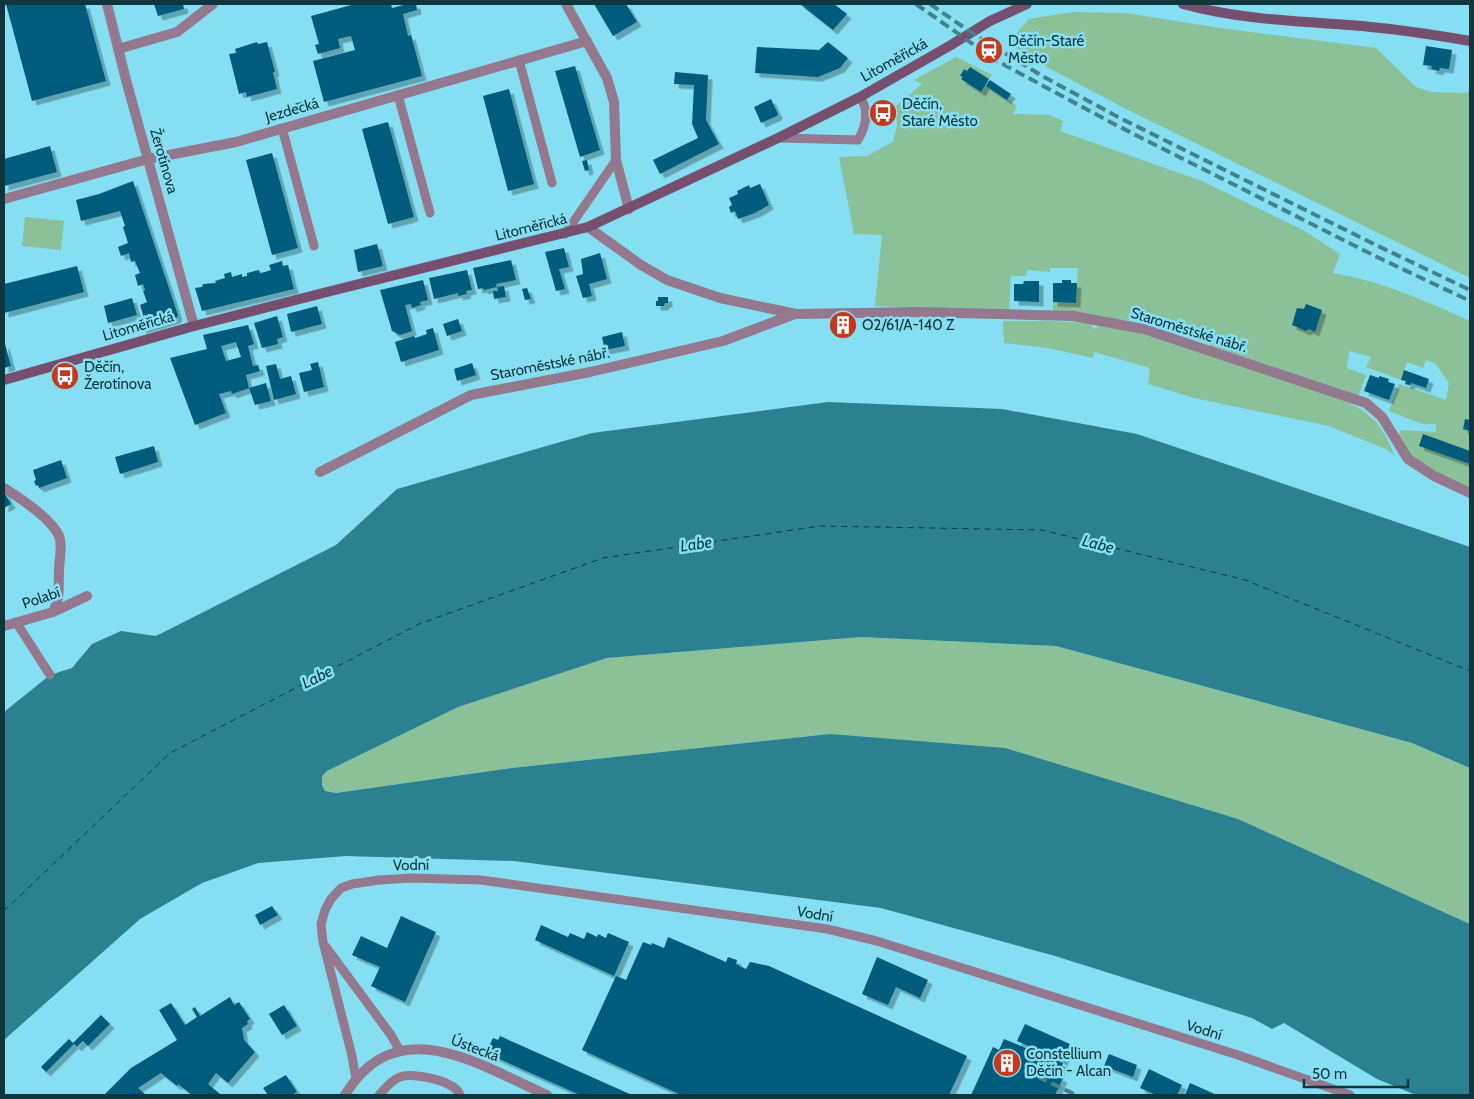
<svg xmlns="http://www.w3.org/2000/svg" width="1474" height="1099" viewBox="0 0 1474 1099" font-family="Cabin,sans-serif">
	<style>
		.green { fill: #8ac199 }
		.water { fill: #2c8190 }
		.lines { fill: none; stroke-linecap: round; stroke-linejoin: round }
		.ferry { stroke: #083c45; stroke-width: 1; stroke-dasharray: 6 5; stroke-linecap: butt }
		.building { fill: #065b7c; fill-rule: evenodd; filter: url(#shadow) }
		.lane { stroke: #94788e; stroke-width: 9 }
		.street { stroke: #94788e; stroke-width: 10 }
		.secondary { stroke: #764f6f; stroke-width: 10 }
		.rail { stroke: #44808d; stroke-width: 4; stroke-dasharray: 10 5; stroke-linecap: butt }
		.labels { text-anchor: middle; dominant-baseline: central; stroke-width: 5; stroke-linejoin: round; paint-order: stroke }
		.poi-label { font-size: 15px; fill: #0f353d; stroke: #85def1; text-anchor: start }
		.street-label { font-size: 15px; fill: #0f353d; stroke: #85def1 }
		.water-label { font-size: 16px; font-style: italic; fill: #083c45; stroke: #85def1 }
	</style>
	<defs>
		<filter id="shadow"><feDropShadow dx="4.5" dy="4.5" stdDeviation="0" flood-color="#0004"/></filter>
	</defs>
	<rect width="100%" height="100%" fill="#85def1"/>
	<path class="green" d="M1073 12 1125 13 1220 28 1376 48 1416 87 1431 92 1467 93 1470 89V278L1122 107 1047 67 1008 43 1029 19Z
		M956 57 992 75 989 79 970 67 967 71 964 69 960 76 963 77 962 79 980 92 985 85 1017 106 1013 114 1049 115 1063 121 1060 131 1202 181 1303 230 1340 254 1333 273C1381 281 1426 301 1470 321V489L1411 459 1398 435 1401 430 1436 432V424H1422L1389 411 1399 384 1446 400 1449 383 1435 363 1426 360 1423 368 1407 362 1401 380 1366 367 1371 357 1349 351 1347 368 1366 375 1358 397 1343 390 1211 348V345L1131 316 1129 320 1053 314V302L1076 303 1078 268H1050V272L1027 270 1026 276H1011L1009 311 875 306 882 235 854 234 839 157 867 156 893 142 897 125 896 106 922 84 914 80Z
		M25 217 64 221 61 250 22 246Z
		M1003 321H1048L1090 323 1094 329 1101 325 1125 328 1339 398C1370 412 1382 423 1394 455L1386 449 1329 426 1194 398 1148 384 1150 368 1094 352 1093 358 1048 348 1004 343Z
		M861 637 1056 646 1412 743 1470 768V924L1238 819 830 734 512 768 336 793 325 791 322 785V775L327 771 458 707 607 658Z"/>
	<path class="water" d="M828 402 1002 409 1137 434 1470 547V768L1412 743 1056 646 861 637 607 658 458 707 327 771 322 776V785L325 791 336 793 512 768 830 734 1005 748 1238 819 1470 924V1095H1416L1377 1079 1284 1023 1272 1029 1252 1018 1055 956 881 908 514 861 346 856 258 863 202 883 140 919 4 1040V712L50 675 72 668 92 644 121 631 156 636 336 545 397 489 592 433Z"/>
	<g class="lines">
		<path class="ferry" d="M4 911 170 753 419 624 603 558 820 526 1042 530 1245 580 1470 671"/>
	</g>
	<path class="building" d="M6 4H85L106 81 32 101Z
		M154 4H183L184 9 158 16Z
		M355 4H391L392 8 407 4H416L417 10 403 14 408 36 411 35 422 76 324 102 313 61 355 50 351 36 338 39 340 48 318 54 315 45 319 44 311 16Z
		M594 4H626L637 22 613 36Z
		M800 4H834L847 14 833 30Z
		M257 42 258 44 267 42 275 72H273L277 89 247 97 246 92 239 94 229 54 236 53 235 49Z
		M828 42 848 58 840 68 818 77 755 73 757 47 819 50Z
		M1426 46 1452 50 1449 69 1440 68 1439 71 1431 69 1432 66 1423 65Z
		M575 66 600 150 580 157 555 71Z
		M970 67 989 79 981 92 961 79 963 77 960 76 964 69 967 71Z
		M675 72 708 75 706 120 719 144 660 174 653 160 698 138 692 124 694 85 674 84Z
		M990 80 1011 94 1007 100 986 86Z
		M509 89 534 184 508 191 483 96Z
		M771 99 778 114 777 116 761 123 754 107Z
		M304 101 306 106 296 109 294 104Z
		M388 122 414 217 388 224 362 129Z
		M50 146 57 172 4 186V159Z
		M272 153 298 248 272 255 246 160Z
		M587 160 589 170 585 171 582 161Z
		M133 181 178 315 176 319 142 329 140 323 145 321 140 305 147 302 143 291 145 290 143 284 138 286 135 275 140 273 135 261 131 262 129 253 121 256 118 247 128 243 123 227 125 226 120 211 81 221 76 200 99 194Z
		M760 184 769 205 755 213 738 219 735 211 731 213 729 207 732 205 729 198 738 194 737 191 749 185 750 188Z
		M377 244 383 266 358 272 354 250Z
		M564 248 569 267 559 269 565 289 556 291 545 252Z
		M600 253 607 279 589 284 592 296 583 298 576 276 583 274 581 259Z
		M511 260 516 280 496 284 497 287 484 290 483 288 478 289 473 268Z
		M282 261 283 266 288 265 294 289 202 311 195 288 202 287 203 284 216 283 215 281 225 278 224 274 231 272 232 277 242 274V277L247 276V273L259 270 260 273 265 272 271 270 269 265Z
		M77 266 84 292 4 313V284Z
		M467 270 472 290 466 291 467 294 458 296V293L434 299 429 278Z
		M423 280 428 300 420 302 421 305 412 308 411 304 405 305 412 331 400 335 392 331 380 290Z
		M1062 280H1071V283H1077L1076 303 1053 302V283H1062Z
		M1024 281H1039V302L1014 301V284H1023Z
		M504 286 506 297 494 299 493 291H498L497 287Z
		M527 288 531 299 525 300 522 289Z
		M658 297H668V303H665L664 306H656V301H658Z
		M132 298 137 315 108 323 104 306Z
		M1306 304 1322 310 1315 332 1309 329 1306 331 1292 325 1297 308 1304 309Z
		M317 306 322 324 291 332 287 314Z
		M277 316 283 337 277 339 278 344 262 348 254 323Z
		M458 319 462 331 447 336 443 324Z
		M840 320H847L850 323 849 326 850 329H835L837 326 836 321Z
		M248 325 254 344 248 346 253 366 258 365 260 371 246 375 249 388 232 394 231 391 219 394 226 413 195 425 170 358 207 349 203 335ZM236 342 241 357 226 361 221 346Z
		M433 328 439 350 401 362 395 342 414 336 415 338 427 334 426 330Z
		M622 332 625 346 605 350 602 337Z
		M4 344H5L11 366 4 368Z
		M318 362 324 387 304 392 299 373 312 370 310 364Z
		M472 363 476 375 457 381 454 369Z
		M276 364 280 379 291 376 296 394 274 400 266 366Z
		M1404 370 1429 379 1426 388 1411 383 1410 385 1405 384 1406 381 1401 380Z
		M1370 375 1379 378V376L1389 379 1388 382 1395 384 1389 400 1364 391Z
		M266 383 271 401 255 405 249 388Z
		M1465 419 1470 420V431L1463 429Z
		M1423 434 1470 451V464L1419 446Z
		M154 446 158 462 120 474 115 457Z
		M61 460 67 478 39 488 38 485 36 486 34 481 36 480 33 470Z
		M4 492 11 504 4 508Z
		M272 906 278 915 260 925 255 915Z
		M401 916 436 932 405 1002 371 986 380 967 352 955 361 936 387 948Z
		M541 925 568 937 570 933 584 939 587 932 597 937 598 934 606 938 608 933 629 942 614 976 535 940Z
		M668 937 726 962 728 957 737 960 736 964 746 969 750 962 769 966 967 1056 949 1095H681L582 1050 616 976 626 980 643 942 651 945 652 943 664 948Z
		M877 957 928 980 920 998 896 987 888 1005 862 994Z
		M230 997 234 1005 239 1002 250 1019 247 1021 248 1024 242 1028 244 1040 255 1052 228 1083 216 1073 208 1084 220 1094 219 1095H192L178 1084 177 1086 161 1073 138 1088 146 1095H104L131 1068 177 1040 159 1010 171 1003 185 1025 197 1017 192 1009 195 1007 200 1016Z
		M284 1005 297 1026 282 1035 269 1014Z
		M101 1015 110 1024 88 1046 83 1041 77 1047 74 1044 46 1072 41 1067 69 1039 73 1043Z
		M1025 1024 1070 1044 1063 1061 1017 1041Z
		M500 1036 632 1095H580L486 1053 493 1038 498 1040Z
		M1004 1039 1063 1063 1058 1076 1063 1078 1055 1095H971L993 1047 999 1050Z
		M1109 1054 1137 1065 1133 1077 1104 1066Z
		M1149 1069 1182 1085 1177 1095H1156L1140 1088Z
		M286 1075 297 1092 291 1095H268L263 1088Z
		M1190 1083 1217 1095H1185Z"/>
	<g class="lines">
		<path class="lane" d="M519 60 552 183
			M398 95 430 213
			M282 128 314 246
			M779 138 858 140C866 126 870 111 860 97
			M565 234 616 160
			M16 622 50 675
			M326 947 391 1035 400 1051
			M356 1079 352 1056 323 942 321 924 325 910 331 899 341 888 352 884 379 880 412 878 481 880 827 929 877 941 1238 1055 1350 1095
			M379 1095C385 1089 391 1080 400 1077 413 1072 456 1081 460 1095"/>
		<path class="street" d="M107 4 126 80 194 326
			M566 4 607 78 614 102 616 160 629 209
			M118 49 177 32 213 4
			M4 199 148 159 236 142 587 41
			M588 227 641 265 667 280 720 298 796 314 917 312 1073 316 1144 329 1366 403 1382 417 1408 459 1434 476 1470 493
			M320 472 471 395 590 372 723 341 795 314
			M4 488C20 498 51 518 59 536 63 546 59 560 59 571 58 587 61 597 53 612
			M4 626 53 612 87 596
			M345 1095C397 1009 479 1065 547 1095"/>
		<path class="secondary" d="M1183 4C1237 19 1293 21 1349 25 1390 28 1430 34 1470 41
			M4 380 194 326 327 292 588 227 778 138 860 97 951 45 990 21 1027 4"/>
		<path class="rail" d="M916 4 997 61 1114 124 1375 256 1470 301
			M930 4 972 33 1044 77 1118 117 1380 247 1470 290
			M997 1057 1076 1095"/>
	</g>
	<defs>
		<symbol id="station-disc" viewBox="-11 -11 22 22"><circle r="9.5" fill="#c3381f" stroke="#85def1"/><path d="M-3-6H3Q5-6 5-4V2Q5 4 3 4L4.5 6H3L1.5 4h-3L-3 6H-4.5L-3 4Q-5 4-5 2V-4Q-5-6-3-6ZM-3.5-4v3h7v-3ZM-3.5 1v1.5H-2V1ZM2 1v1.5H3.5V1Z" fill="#fff"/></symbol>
		<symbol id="bus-disc" viewBox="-11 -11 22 22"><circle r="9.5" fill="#c3381f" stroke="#85def1"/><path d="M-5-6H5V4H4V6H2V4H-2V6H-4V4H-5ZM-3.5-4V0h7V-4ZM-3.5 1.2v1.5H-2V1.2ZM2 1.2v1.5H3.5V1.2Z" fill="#fff"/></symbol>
		<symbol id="building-disc" viewBox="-11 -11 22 22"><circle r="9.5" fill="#c3381f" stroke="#85def1"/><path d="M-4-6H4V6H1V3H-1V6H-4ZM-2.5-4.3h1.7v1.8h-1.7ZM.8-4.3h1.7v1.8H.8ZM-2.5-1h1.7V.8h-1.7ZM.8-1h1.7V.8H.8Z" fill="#fff"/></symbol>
	</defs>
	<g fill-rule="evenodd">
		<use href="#station-disc" x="973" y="34" width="32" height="32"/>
		<use href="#bus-disc" x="867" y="97" width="32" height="32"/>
		<use href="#building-disc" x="827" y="309" width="32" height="32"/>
		<use href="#bus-disc" x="49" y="360" width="32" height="32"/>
		<use href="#building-disc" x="991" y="1047" width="32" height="32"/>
	</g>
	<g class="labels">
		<g class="poi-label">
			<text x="1008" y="41">Děčín-Staré<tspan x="1008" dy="17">Město</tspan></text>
			<text x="902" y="104">Děčín,<tspan x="902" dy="17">Staré Město</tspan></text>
			<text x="862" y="325">O2/61/A-140 Z</text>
			<text x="84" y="367">Děčín,<tspan x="84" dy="17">Žerotínova</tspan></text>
			<text x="1026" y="1054">Constellium<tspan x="1026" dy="17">Děčín - Alcan</tspan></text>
		</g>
		<g class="street-label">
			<text transform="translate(894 60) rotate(-29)">Litoměřická</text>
			<text transform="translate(292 110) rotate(-16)">Jezdecká</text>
			<text transform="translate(164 161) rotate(74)">Žerotínova</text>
			<text transform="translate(531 227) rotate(-14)">Litoměřická</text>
			<text transform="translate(138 326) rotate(-16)">Litoměřická</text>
			<text transform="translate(1189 330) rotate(17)">Staroměstské nábř.</text>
			<text transform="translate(550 364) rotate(-11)">Staroměstské nábř.</text>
			<text transform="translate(41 598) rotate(-19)">Polabí</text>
			<text transform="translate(411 865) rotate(-1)">Vodní</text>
			<text transform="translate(815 914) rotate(9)">Vodní</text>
			<text transform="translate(1204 1030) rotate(17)">Vodní</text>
			<text transform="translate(475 1048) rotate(21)">Ústecká</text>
		</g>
		<g class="water-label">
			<text transform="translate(696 544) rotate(-8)">Labe</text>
			<text transform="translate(1098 544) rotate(14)">Labe</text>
			<text transform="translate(317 677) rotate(-27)">Labe</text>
		</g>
	</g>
	<rect width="1474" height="1099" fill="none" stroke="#0f353d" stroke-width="10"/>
	<path d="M1304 1079v8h104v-8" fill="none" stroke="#0f353d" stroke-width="2.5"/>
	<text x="1312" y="1079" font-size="15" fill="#0f353d" stroke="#85def1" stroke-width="4" paint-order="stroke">50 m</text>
</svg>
